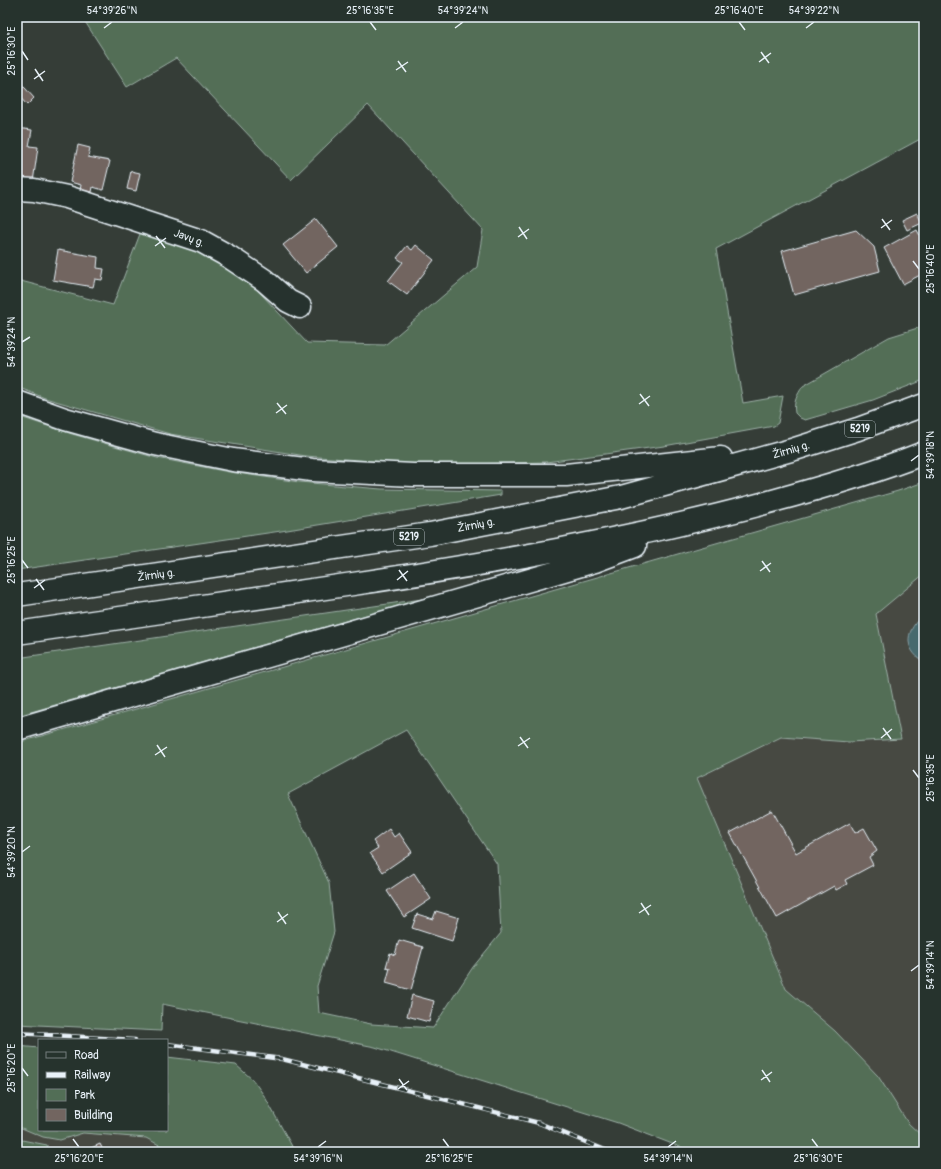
<svg xmlns="http://www.w3.org/2000/svg" width="941" height="1169" viewBox="0 0 941 1169" font-family="Pangolin,sans-serif">
	<style>
		.built { fill: #474943 }
		.green { fill: #526e56; stroke: #9db0a7; fill-rule: evenodd }
		.water { fill: #47696d; stroke: #879fa5 }
		.building { fill: #726560; stroke: #e8f1f8 }
		.lines { fill: none; stroke-linecap: round; stroke-linejoin: round }
		.minor-casing { stroke: #e8f1f8; stroke-width: 25 }
		.highway-casing { stroke: #e8f1f8; stroke-width: 25 }
		.minor { stroke: #26332d; stroke-width: 22 }
		.highway { stroke: #26332d; stroke-width: 22 }
		.rail-casing { stroke: #e8f1f8; stroke-width: 4.5 }
		.rail { stroke: #26332d; stroke-width: 3; stroke-dasharray: 9; stroke-linecap: butt }
		.ticks { fill: none; stroke: #e8f1f8; stroke-width: 1.5 }
		.labels { text-anchor: middle; dominant-baseline: central; stroke-width: 3.5; stroke-linejoin: round; paint-order: stroke }
		.shield { fill: #26332d; stroke: #aeb8bb; stroke-width: 1 }
		.shield-label { font-size: 10px; font-weight: bold; fill: #e8f1f8 }
		.street-label { font-size: 11px; fill: #e8f1f8; stroke: #26332d }
		.neatline { fill: none; stroke: #e8f1f8; stroke-width: 1.5 }
		.ticks-label { font-size: 10px; text-anchor: middle; fill: #e8f1f8 }
	</style>
	<rect width="100%" height="100%" fill="#353d37"/>
	<filter id="ink" filterUnits="userSpaceOnUse"><feTurbulence type="fractalNoise" baseFrequency=".025" numOctaves="2"/><feDisplacementMap in="SourceGraphic" scale="8" xChannelSelector="R" yChannelSelector="G"/><feConvolveMatrix kernelMatrix="1 2 1 2 8 2 1 2 1" color-interpolation-filters="sRGB"/></filter>
	<g filter="url(#ink)">
		<path class="built" d="M924 574V1138L908 1123 878 1076 835 1031 786 989 697 778 781 737 849 742 901 739 876 614Z
			M17 1126 60 1140 83 1133 146 1138 163 1147 168 1152H17Z"/>
		<path class="green" d="M82 17H924V137L716 249 743 403 783 396 778 423 774 426 664 446 546 462 425 465 306 456 170 434 45 398 17 387V280L113 305 143 226 233 264 307 343 385 345 477 267 483 230 368 105 291 180 176 58 127 87Z
			M924 326V380L873 400 805 420 800 418 795 413C793 402 797 395 803 386L889 337Z
			M17 416 72 434 157 458 229 472 299 482 381 489 501 491V495L281 531 17 570Z
			M924 482V574L876 614 901 739 849 742 781 737 697 778 786 989 835 1031 878 1076 908 1123 924 1138V1152H693L618 1123 375 1047 162 1004 161 1031 17 1024V743L898 491ZM406 730 497 864 501 933 473 967 433 1028 371 1024 319 1013 317 986 334 932 329 883 288 794Z
			M422 599 17 716V658Z
			M17 1046 39 1048V1130H167V1057L236 1065 253 1080 265 1097 294 1150 296 1152H168L163 1147 146 1138 83 1133 60 1140 43 1137 17 1126Z
			M17 1139 47 1145 49 1152H17Z"/>
		<path class="water" d="M924 614V662C902 648 906 630 924 614Z"/>
		<path class="building" d="M17 79 34 98 27 105 17 94Z
			M17 128 32 130 29 146 38 147 33 182 22 181 23 176 17 175Z
			M78 145 90 148 88 157 110 161 103 190 93 187 92 192 80 190 81 185 70 182Z
			M131 171 140 173 136 191 127 189Z
			M917 213 922 223 907 230 902 220Z
			M316 219 338 247 306 273 283 245Z
			M856 230 874 247 880 271 794 295 782 251Z
			M917 230 924 243V273L903 284 884 248Z
			M416 245 434 260 407 295 388 281 403 262 397 258 407 246 412 250Z
			M58 250 98 257 97 268 104 269 102 280 95 279 93 287 53 280Z
			M772 810 796 853 850 823 855 833 864 828 877 851 869 857 873 865 845 880 847 884 836 890 834 886 777 918 730 833Z
			M389 829 394 837 399 833 412 852 383 872 370 853 378 848 373 841Z
			M414 873 431 899 404 917 387 891Z
			M436 911 459 918 452 941 412 928 417 914 433 919Z
			M399 940 423 947 411 990 386 983 390 968 386 967 390 953 395 955Z
			M412 995 434 1001 429 1022 407 1016Z
			M100 1144 104 1152H82Z"/>
		<g class="lines">
			<defs>
				<path id="minor" d="M17 189 34 190 67 197 201 241 228 256 264 280 288 301 300 307"/>
				<path id="highway" d="M17 402 65 419 155 444 233 460 312 470 413 475H566L721 458
					M17 595 430 534 621 497 795 449 858 429 924 405
					M17 633C129 617 241 600 353 584 493 563 632 539 769 502 821 488 873 473 924 453
					M17 729 595 561 635 546"/>
			</defs>
			<use href="#minor" class="minor-casing"/>
			<use href="#highway" class="highway-casing"/>
			<use href="#minor" class="minor"/>
			<use href="#highway" class="highway"/>
			<defs>
				<path id="rail" d="M17 1033 135 1040
					M167 1044 282 1059 539 1123 610 1152"/>
			</defs>
			<use href="#rail" class="rail-casing"/>
			<use href="#rail" class="rail"/>
		</g>
	</g>
	<path class="ticks" d="M370 22 376 30M739 22 745 30M104 28 112 22M455 28 463 22M806 28 814 22M22 51 28 60M761 52 769 63M398 61 406 72M759 62 771 53M35 69 43 81M396 70 408 62M34 79 45 71M882 219 890 230M519 227 527 239M881 228 892 220M156 236 165 248M518 237 529 229M155 246 166 238M913 261 919 269M22 342 30 337M640 394 649 406M277 403 286 414M639 404 650 396M276 413 287 405M911 461 919 455M22 560 28 568M762 561 770 572M399 570 407 581M760 571 771 563M36 579 44 590M397 580 408 571M34 588 45 580M883 728 891 739M520 737 528 748M881 738 892 729M157 745 165 757M518 746 530 738M155 755 167 747M913 770 919 778M22 852 30 846M641 903 649 915M278 912 286 924M639 913 651 905M277 922 288 914M911 971 919 965M22 1068 28 1076M762 1070 770 1082M399 1079 407 1090M761 1080 772 1072M398 1089 409 1081M73 1139 79 1147M443 1139 449 1147M812 1139 818 1147M318 1147 326 1141M668 1147 676 1141"/>
	<g class="labels">
		<g class="shield">
			<rect x="845" y="421" width="30" height="16" rx="3"/>
			<rect x="394" y="529" width="30" height="16" rx="3"/>
		</g>
		<g class="shield-label">
			<text x="860" y="429">5219</text>
			<text x="409" y="537">5219</text>
		</g>
		<g class="street-label">
			<text transform="translate(189 238) rotate(21)">Javų g.</text>
			<text transform="translate(791 450) rotate(-16)">Žirnių g.</text>
			<text transform="translate(476 525) rotate(-11)">Žirnių g.</text>
			<text transform="translate(156 575) rotate(-8)">Žirnių g.</text>
		</g>
	</g>
	<rect width="941" height="1169" fill="none" stroke="#26332d" stroke-width="44"/>
	<rect x="38" y="1039" width="130" height="92" fill="#26332d" stroke="#747f7e"/>
	<rect x="46" y="1052" width="20" height="6" fill="#26332d" stroke="#747f7e"/>
	<text x="74" y="1059" font-size="12" fill="#e8f1f8">Road</text>
	<rect x="46" y="1072" width="20" height="6" fill="#e8f1f8" stroke="#747f7e"/>
	<text x="74" y="1079" font-size="12" fill="#e8f1f8">Railway</text>
	<rect x="46" y="1089" width="20" height="12" fill="#526e56" stroke="#747f7e"/>
	<text x="74" y="1099" font-size="12" fill="#e8f1f8">Park</text>
	<rect x="46" y="1109" width="20" height="12" fill="#726560" stroke="#747f7e"/>
	<text x="74" y="1119" font-size="12" fill="#e8f1f8">Building</text>
	<rect x="22" y="22" width="897" height="1125" class="neatline"/>
	<g class="ticks-label">
		<text x="112" y="14">54°39'26"N</text>
		<text x="370" y="14">25°16'35"E</text>
		<text x="463" y="14">54°39'24"N</text>
		<text x="739" y="14">25°16'40"E</text>
		<text x="814" y="14">54°39'22"N</text>
		<text transform="translate(11 51) rotate(-90)" y="4">25°16'30"E</text>
		<text transform="translate(930 269) rotate(-90)" y="4">25°16'40"E</text>
		<text transform="translate(11 342) rotate(-90)" y="4">54°39'24"N</text>
		<text transform="translate(930 455) rotate(-90)" y="4">54°39'18"N</text>
		<text transform="translate(11 560) rotate(-90)" y="4">25°16'25"E</text>
		<text transform="translate(930 778) rotate(-90)" y="4">25°16'35"E</text>
		<text transform="translate(11 852) rotate(-90)" y="4">54°39'20"N</text>
		<text transform="translate(930 965) rotate(-90)" y="4">54°39'14"N</text>
		<text transform="translate(11 1068) rotate(-90)" y="4">25°16'20"E</text>
		<text x="79" y="1162">25°16'20"E</text>
		<text x="318" y="1162">54°39'16"N</text>
		<text x="449" y="1162">25°16'25"E</text>
		<text x="668" y="1162">54°39'14"N</text>
		<text x="818" y="1162">25°16'30"E</text>
	</g>
</svg>
